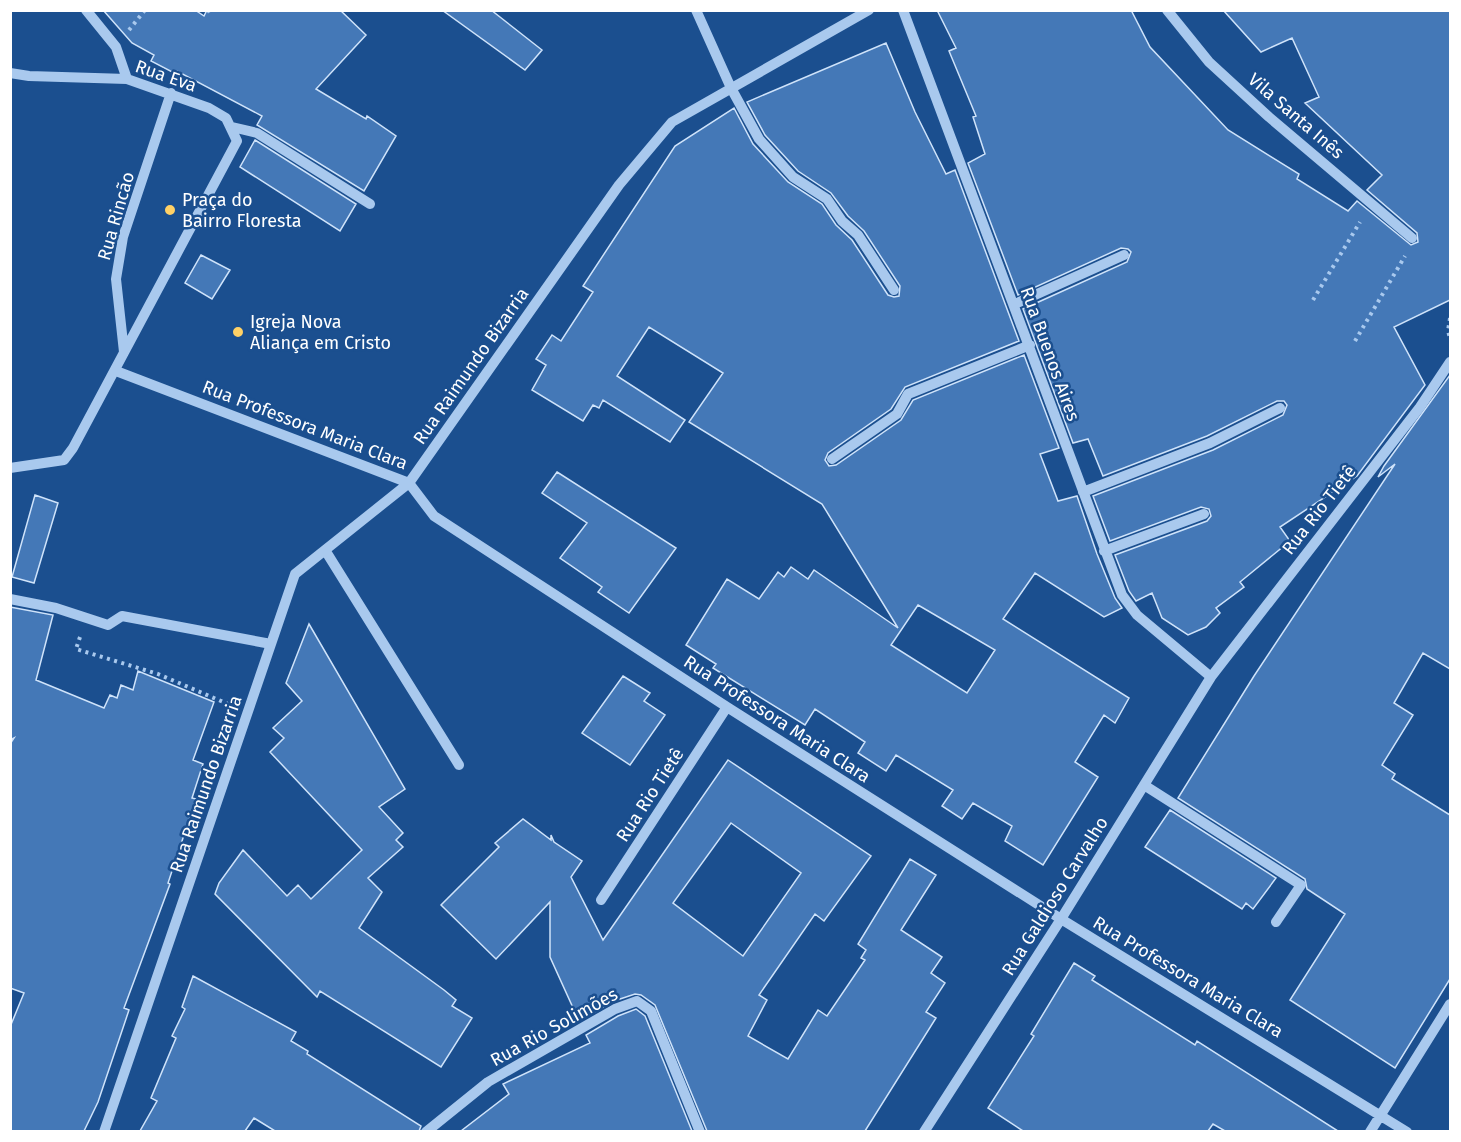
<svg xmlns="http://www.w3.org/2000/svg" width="1461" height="1142" viewBox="0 0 1461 1142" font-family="'Fira Sans',sans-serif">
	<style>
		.building { fill: #4478b7; stroke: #cfe3fa; stroke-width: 1.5; fill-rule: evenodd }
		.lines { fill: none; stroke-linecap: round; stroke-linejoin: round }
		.path { stroke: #a9c9ee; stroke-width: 4; stroke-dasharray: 3 4.5; stroke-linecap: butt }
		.minor { stroke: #a9c9ee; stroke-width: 10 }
		.poi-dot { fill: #ffd166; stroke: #1b4f8f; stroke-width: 2 }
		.labels { text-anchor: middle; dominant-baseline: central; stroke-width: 5; stroke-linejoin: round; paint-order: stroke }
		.street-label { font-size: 18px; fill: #fff; stroke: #1b4f8f }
		.poi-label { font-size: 18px; fill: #fff; stroke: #1b4f8f; text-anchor: start }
	</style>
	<rect width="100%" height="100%" fill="#1b4f8f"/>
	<path class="building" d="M103 10H195L204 16 207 10H340L366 35 316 89 366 119 367 116 396 136 364 191 257 125 262 116 177 71 176 74 151 61 154 55 132 43Z
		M442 10H491L542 50 525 70Z
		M937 10H1131L1150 47 1228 130 1299 174 1297 179 1348 211 1357 201 1411 245 1418 242 1417 233 1367 190 1382 175 1305 103 1319 97 1292 38 1261 52 1223 10H1450V300L1394 327 1425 385 1357 476 1280 527 1290 541 1240 582 1244 587 1216 608 1220 613 1206 627 1188 635 1162 618 1152 593 1136 601 1129 591 1115 555 1207 521 1211 516 1209 509 1201 507 1110 541 1093 496 1213 450 1283 415 1287 405 1284 401H1277L1207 436 1103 476 1088 439 1073 443 1023 309 1127 262 1131 252 1128 249 1121 248 1018 295 968 163 985 154 973 117 976 116 949 51 956 48Z
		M886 43 915 112 946 174 955 170 1019 341 905 387 891 409 828 453 825 460 829 466 836 465 901 420 913 400 1024 355 1059 448 1040 454 1058 501 1077 496 1097 554 1115 598 1122 608 1104 617 1035 573 1003 619 1129 698 1115 723 1104 715 1075 762 1098 777 1043 865 1005 841 1012 826 973 803 962 819 942 806 953 790 896 755 886 771 858 753 865 742 815 709 805 725 713 668 716 664 686 645 727 579 759 599 778 572 784 577 791 567 808 579 814 570 898 628 822 504 689 422 723 373 649 327 617 376 685 420 670 442 603 400 599 408 593 405 583 421 532 390 546 365 536 359 552 335 561 341 593 292 583 286 675 146 734 108 753 144 788 182 822 204 836 225 852 240 888 295 894 297 899 296 900 286 864 231 848 216 831 193 798 171 765 135 747 102ZM918 605 995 650 967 693 891 645Z
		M255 140 356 204 340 231 240 167Z
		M201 255 230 270 212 299 185 283Z
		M1450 375V669L1423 653 1394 703 1413 715 1382 765 1395 774 1392 779 1450 815V979L1395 1068 1290 1000 1345 914 1307 889 1305 879 1178 798 1254 676 1395 464 1378 477 1384 466Z
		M557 472 676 548 629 613 598 592 602 587 560 558 587 523 542 493Z
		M35 495 58 503 34 583 12 577Z
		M10 607 53 615 36 680 104 708 110 695 117 698 121 685 133 690 138 671 214 702 193 760 203 764 192 798 196 799 168 883 170 884 124 1008 129 1010 98 1102 84 1131H10V1027L24 993 10 988V744L14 738 10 740Z
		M309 624 405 789 379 807 403 833 396 840 403 847 368 878 382 892 359 928 444 990 456 1000 452 1006 472 1018 441 1067 320 991 317 997 215 894 219 883 243 850 287 896 298 885 311 899 362 850 270 752 284 738 273 728 302 701 286 683Z
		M623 676 650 693 644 701 665 715 630 765 582 733Z
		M728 760 871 856 824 921 815 914 759 995 767 1000 748 1036 788 1059 818 1010 827 1016 865 960 861 958 866 950 858 944 910 859 936 875 901 930 942 957 931 973 945 983 926 1012 936 1018 865 1131H707L655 1005 641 995 635 994 611 1002 579 1021 550 957V902L496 959 441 905 499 847 495 843 523 819 551 840V835L554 842 582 861 571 877 603 940ZM731 823 801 873 743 956 673 903Z
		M1170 810 1276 878 1253 909 1246 903 1242 909 1145 847Z
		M1074 963 1095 976 1092 980 1195 1045 1197 1041 1338 1131H1225L1213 1124 1208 1131H1023L988 1108 1034 1036 1031 1034Z
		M193 976 296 1032 291 1041 308 1051 307 1054 421 1126 419 1131H275L254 1118 245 1131H140L157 1101 151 1098 176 1038 172 1036 185 1009 182 1007Z
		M636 1009 645 1016 692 1131H461L509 1094 503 1084 590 1043 586 1035 618 1016Z"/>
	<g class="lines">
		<path class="path" d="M208 10 210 13
			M129 30 145 10
			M1313 300 1360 222
			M1450 318 1448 331 1450 338
			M1355 341 1405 256
			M80 637 76 649 158 674 228 704"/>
		<path class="minor" d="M86 10 116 47 127 79
			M696 10 731 88 759 139 793 177 827 199 842 221 858 235 894 290
			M903 10 1122 595 1137 615 1211 677
			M1167 10 1209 62 1269 117 1412 238
			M10 73 29 76 127 79 209 108 226 118 237 141 73 448 64 460 10 468
			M232 127 257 133 370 204
			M1015 304 1124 255
			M124 352 116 279 123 237 171 93
			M116 371 409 483 434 516 727 707 1061 919 1407 1132
			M832 459 897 414 908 394 1030 345
			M1083 492 1210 443 1280 408
			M325 550 459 765
			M1104 551 1204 514
			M10 599 56 608 108 625 122 616 271 644
			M1144 785 1301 885 1276 922
			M601 900 727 707
			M104 1132 295 574 409 483 619 185 672 122 869 10
			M426 1132 488 1082 615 1009 637 1001 651 1011 700 1132
			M924 1132 1061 919 1211 677 1420 407 1450 362
			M1370 1132 1450 1004"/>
	</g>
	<g class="poi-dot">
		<circle cx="170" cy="210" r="6"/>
		<circle cx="238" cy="332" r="6"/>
	</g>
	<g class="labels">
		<g class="street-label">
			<text transform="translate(166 76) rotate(19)">Rua Eva</text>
			<text transform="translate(1296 116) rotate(41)">Vila Santa Inês</text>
			<text transform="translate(116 216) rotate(-74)">Rua Rincão</text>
			<text transform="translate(1050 354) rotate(70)">Rua Buenos Aires</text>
			<text transform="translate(471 366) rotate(-55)">Rua Raimundo Bizarria</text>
			<text transform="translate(305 425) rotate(21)">Rua Professora Maria Clara</text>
			<text transform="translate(1319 510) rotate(-52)">Rua Rio Tietê</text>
			<text transform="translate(777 719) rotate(33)">Rua Professora Maria Clara</text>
			<text transform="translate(206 784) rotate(-71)">Rua Raimundo Bizarria</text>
			<text transform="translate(650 795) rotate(-57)">Rua Rio Tietê</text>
			<text transform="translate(1055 896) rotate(-58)">Rua Galdioso Carvalho</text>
			<text transform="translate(1188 977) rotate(31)">Rua Professora Maria Clara</text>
			<text transform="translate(554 1027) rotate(-29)">Rua Rio Solimões</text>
		</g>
		<g class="poi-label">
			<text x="182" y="200">Praça do<tspan x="182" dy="21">Bairro Floresta</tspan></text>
			<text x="250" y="322">Igreja Nova<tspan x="250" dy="21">Aliança em Cristo</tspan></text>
		</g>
	</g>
	<rect width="1461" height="1142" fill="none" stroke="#ffffff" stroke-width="24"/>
</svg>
